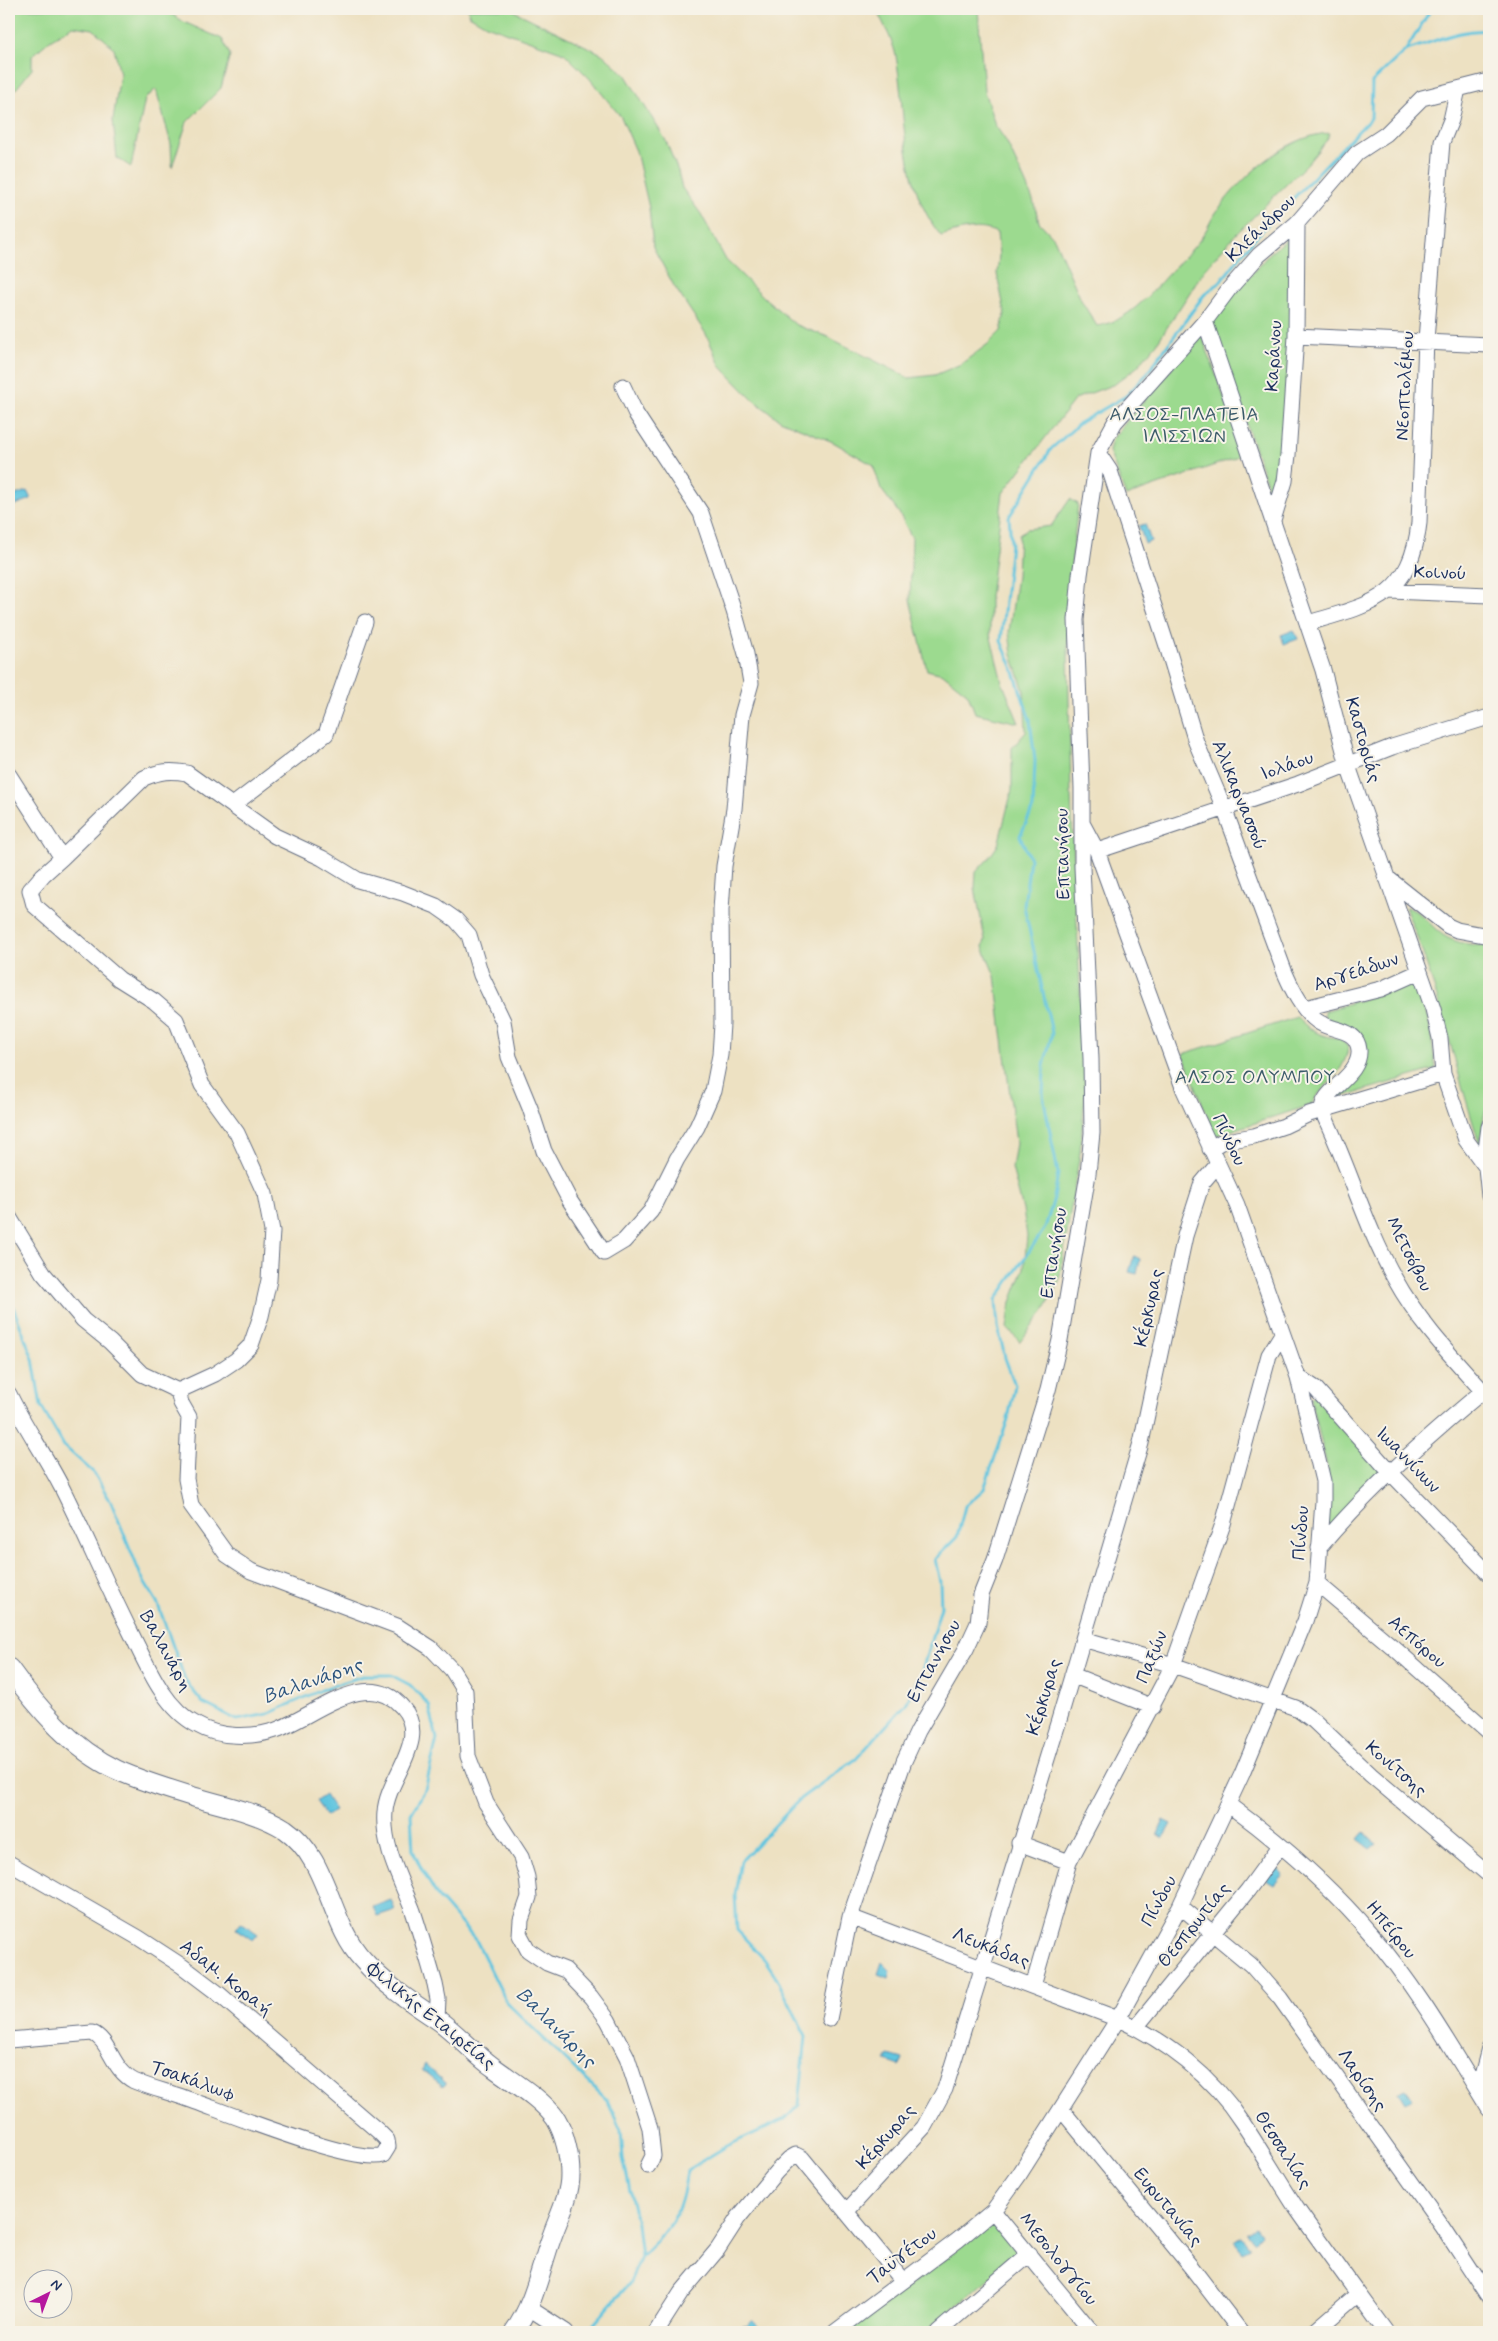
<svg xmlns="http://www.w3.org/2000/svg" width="1498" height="2341" viewBox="0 0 1498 2341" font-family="Mynerve,sans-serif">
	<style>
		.green { fill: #9cda8f; stroke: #5c8476 }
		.water { fill: #61c5df; stroke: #3e7a9e }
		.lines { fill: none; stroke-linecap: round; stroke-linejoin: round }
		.stream { stroke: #61c5df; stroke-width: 3 }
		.minor-casing { stroke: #646d81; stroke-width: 17 }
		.major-casing { stroke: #646d81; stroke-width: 21 }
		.minor { stroke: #fff; stroke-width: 15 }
		.major { stroke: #fff; stroke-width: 19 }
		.labels { text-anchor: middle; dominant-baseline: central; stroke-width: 4; stroke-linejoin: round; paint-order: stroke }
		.street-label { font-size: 19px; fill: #1b2f5e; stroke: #f7f3e8 }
		.park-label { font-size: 19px; fill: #3b5a6a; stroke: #f7f3e8 }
		.water-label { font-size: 20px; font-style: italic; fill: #2c547e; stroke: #f7f3e8 }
	</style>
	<rect width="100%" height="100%" fill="#f7f3e8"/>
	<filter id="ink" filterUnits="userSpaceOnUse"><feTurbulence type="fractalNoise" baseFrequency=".02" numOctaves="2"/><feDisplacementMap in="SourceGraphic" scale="10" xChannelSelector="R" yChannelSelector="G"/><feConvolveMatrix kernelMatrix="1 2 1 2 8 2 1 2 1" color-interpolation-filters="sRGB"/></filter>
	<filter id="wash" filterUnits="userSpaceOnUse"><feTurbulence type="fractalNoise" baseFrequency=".0096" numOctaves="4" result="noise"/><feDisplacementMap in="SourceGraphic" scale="20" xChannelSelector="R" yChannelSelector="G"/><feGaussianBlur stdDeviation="1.12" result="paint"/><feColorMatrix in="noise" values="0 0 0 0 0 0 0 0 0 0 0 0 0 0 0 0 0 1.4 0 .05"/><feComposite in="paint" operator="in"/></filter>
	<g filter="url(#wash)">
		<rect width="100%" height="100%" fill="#ede1c2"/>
		<path class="green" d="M9 9H163L184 22 222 39 230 55 221 88 187 122 172 167 171 144 156 89 145 99 131 167 117 158 113 120 120 74 114 48 93 29 73 26 50 40 32 56V69L16 89 9 91Z
			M468 9H513L516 12 602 54 625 74 665 139 678 171 682 188 701 214 726 260 767 300 796 325 828 337 909 378 935 375 961 364 988 344 1001 331 1005 313 997 274 999 255 997 233C980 224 959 230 941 236 901 186 906 122 897 62 895 44 884 25 876 9H978L984 91 995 125 1006 141 1021 173 1033 200 1039 222 1054 238 1082 302 1097 326C1124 322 1143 302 1161 282 1173 268 1192 251 1202 237 1206 231 1209 224 1213 217 1236 182 1285 135 1330 133L1326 141 1307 164 1234 236 1205 269 1157 343 1137 367 1115 384 1075 399 1003 493 990 597V634L1002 682 1019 723 975 713 968 694 943 674 927 670 910 600 912 538 899 513 881 489 873 465 833 442 780 420 753 400 721 367 706 334 674 286 653 247 649 208 636 151 621 117 590 79 564 53 486 25 469 15Z
			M1290 237 1291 329 1281 468 1278 484 1270 492 1210 321 1270 253Z
			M1201 333 1243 450 1235 458 1126 496 1109 451 1112 439Z
			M1070 499 1078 504 1067 604 1071 797 1085 1094 1080 1153 1059 1281 1044 1311 1020 1342 1007 1328 1011 1302 1024 1268 1027 1236 1023 1210 1012 1168 1016 1143 995 976 983 947 985 940 975 888 976 872 989 858 998 845 1012 790V748L1026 732 1024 691 1012 654 1009 632 1017 576 1019 534 1027 529 1051 526Z
			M1405 907C1421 910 1430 926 1443 935 1456 944 1474 945 1489 946V1102L1484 1116 1480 1145C1454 1066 1438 984 1405 907Z
			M1417 982 1429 1023 1436 1069 1334 1099 1364 1066 1363 1037 1353 1029 1324 1020 1325 1011Z
			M1297 1017C1309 1030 1322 1038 1340 1038L1348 1047C1345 1074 1324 1083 1311 1105L1215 1136 1183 1054Z
			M1314 1395 1383 1472 1327 1531 1328 1471 1311 1398Z
			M992 2223 1020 2254 924 2332H848Z"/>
		<path class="water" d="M27 491 31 499 13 506 10 497Z
			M1145 524 1151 541 1145 544 1139 526Z
			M1294 630 1298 639 1284 644 1281 635Z
			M1134 1256 1140 1259 1137 1274 1129 1272Z
			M325 1795 335 1811 326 1816 316 1801Z
			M1163 1820 1171 1824 1163 1838 1157 1834Z
			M1364 1832 1377 1844 1371 1849 1358 1839Z
			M1277 1868 1283 1874 1274 1885 1266 1880Z
			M391 1900 395 1910 377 1916 373 1907Z
			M241 1922 258 1934 253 1940 236 1929Z
			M882 1962 891 1971 889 1978 878 1974Z
			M889 2055 903 2059 900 2066 886 2061Z
			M425 2064 446 2084 443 2087 422 2070Z
			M1405 2089 1412 2099 1405 2103 1398 2092Z
			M1256 2227 1261 2234 1254 2241 1247 2233Z
			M1241 2236 1250 2247 1243 2252 1234 2241Z
			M752 2320 764 2332H749L742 2329V2326H747Z"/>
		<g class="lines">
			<path class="stream" d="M1407 50C1435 42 1460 28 1489 31
				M9 1296 33 1359 41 1406 64 1446 94 1473 111 1502 141 1576 157 1602 186 1682 203 1703 237 1720 268 1714 326 1688 366 1675H391L410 1685 429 1705 437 1739 425 1790 411 1814 413 1851 422 1870 438 1897 477 1942 507 2003 607 2100 621 2131 623 2158 637 2224 641 2257 629 2284 587 2332
				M641 2257C671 2227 682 2214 687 2170L727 2146 785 2119 799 2105 806 2036 775 1975 765 1960 737 1930 735 1894 741 1861 801 1798 856 1759 906 1704 921 1674 941 1607 940 1582 935 1559 957 1537 965 1506 984 1489 1008 1419 1015 1385 1005 1358 998 1327 996 1300 1045 1228 1054 1198 1058 1173 1043 1095 1044 1066 1052 1033 1024 906 1030 859 1020 836 1033 808 1035 761 1030 720 1013 669 1001 641 1011 543 1009 517 1051 449 1081 422 1126 396 1146 375 1204 295 1221 281 1254 239 1371 118 1372 82 1406 50 1431 9"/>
		</g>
	</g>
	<g filter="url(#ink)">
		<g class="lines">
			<defs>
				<path id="minor" d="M1205 321 1323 670 1348 766 1433 1009 1440 1038 1443 1074 1466 1140 1486 1167
					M1296 336 1489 345
					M1098 453 1110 471 1167 646 1196 742 1224 808 1285 973C1292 989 1302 1010 1317 1021 1331 1032 1357 1027 1359 1050 1361 1077 1321 1089 1322 1111 1349 1166 1365 1226 1395 1279 1419 1323 1456 1361 1489 1398
					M1273 520 1285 481 1288 455 1296 336 1297 223
					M1390 591 1489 595
					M1308 623C1370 605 1411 598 1419 523L1426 340 1442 142 1451 120 1458 89
					M9 775 62 858 144 778C160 771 170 770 187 773L275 836 322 858 358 880 403 893 436 906 456 920 469 935 481 975 503 1021 509 1057 530 1108 544 1151 570 1201 604 1253 624 1241 651 1211 677 1159 697 1127 713 1091 720 1055 722 1024 721 910 724 866 734 809 742 715 751 683 746 654 734 611 701 513 636 414 623 386
					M233 805 326 734 365 622
					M1097 851 1298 784 1392 747 1489 717
					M1385 876 1448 926 1457 930 1489 936
					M1305 1008 1381 989 1419 972
					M1489 1127 1485 1158 1489 1196
					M1210 1149 1221 1142 1254 1136 1284 1126 1309 1114 1443 1074
					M9 1217 43 1273 83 1320 110 1342 142 1374 178 1391 215 1374 236 1360 251 1345 261 1316 269 1280 272 1231 265 1194 237 1133 202 1085 176 1020 154 1001 119 979 34 905 30 890 43 875 62 858
					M1298 1377 1315 1388 1390 1472 1489 1574
					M178 1391 181 1403 189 1417 186 1479 191 1505 227 1555 251 1571 397 1626 431 1648 452 1670 465 1691 468 1756 486 1803 521 1857 527 1877 529 1897 521 1920 520 1935 528 1950 547 1963 565 1970 591 1997 608 2020 627 2057 650 2128 653 2156 648 2166
					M9 1394C24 1426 46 1456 62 1488 85 1534 105 1581 128 1627 145 1660 162 1707 197 1725 219 1738 252 1738 276 1730 313 1717 368 1666 402 1707 431 1740 387 1777 385 1812 382 1846 401 1880 413 1911 421 1935 428 1960 435 1984L438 1999 437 2019
					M1319 1548C1368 1490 1424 1440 1483 1391
					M1317 1583 1394 1648 1489 1732
					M1083 1639 1173 1665 1296 1708 1314 1721 1371 1775 1489 1875
					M1072 1675 1153 1707
					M1229 1805C1278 1841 1330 1886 1370 1933 1416 1986 1452 2049 1489 2109
					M1019 1843 1069 1862
					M9 1863 139 1938 182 1966 219 1994 378 2131 387 2140 388 2147 383 2155C355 2165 220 2110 185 2098 168 2092 151 2088 134 2081 111 2069 110 2040 92 2033L9 2040
					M1180 1906 1251 1965 1280 1998 1443 2227 1489 2297
					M850 1917 1118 2019C1167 2041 1212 2076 1242 2122 1261 2150 1278 2180 1297 2209 1326 2250 1356 2291 1386 2332
					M1033 1986 1069 1862 1173 1665 1223 1524 1269 1355 1282 1334
					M829 2019 850 1917 904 1761 918 1731 966 1649 978 1623 981 1595 995 1560 1048 1390 1060 1340 1088 1174 1092 1133 1091 1059 1082 867V788L1076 620 1080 575 1098 453 1115 422 1205 321 1229 289 1259 255 1297 223 1357 153 1386 134 1422 98 1489 81
					M1136 2027 1248 1890 1280 1846
					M1478 2091 1489 2049
					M1061 2109 1192 2268 1241 2332
					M993 2211 1092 2332
					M846 2212 924 2127 945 2089 1059 1720 1141 1443 1185 1236 1202 1183 1218 1164
					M529 2308 566 2332
					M656 2332 681 2293 718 2249 738 2218 776 2172 789 2159 796 2155 802 2158 903 2281
					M835 2332 958 2240 993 2211 1019 2175 1118 2019 1180 1906 1242 1774 1305 1621 1317 1583 1323 1501V1481L1298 1377 1237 1205 1184 1090 1097 851 1082 823
					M938 2332 1029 2254
					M1314 2332 1358 2294"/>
				<path id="major" d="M9 1668C37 1707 72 1749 117 1770 141 1781 168 1789 194 1797 222 1805 260 1813 285 1829 329 1859 329 1924 363 1960 385 1985 411 2002 438 2020 458 2034 473 2053 493 2067 513 2082 541 2098 556 2119 565 2134 570 2157 570 2175 570 2197 558 2218 551 2239 540 2270 534 2305 514 2332"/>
			</defs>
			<use href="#minor" class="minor-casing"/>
			<use href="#major" class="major-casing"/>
			<use href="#minor" class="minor"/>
			<use href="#major" class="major"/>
		</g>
	</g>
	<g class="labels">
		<g class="street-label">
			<text transform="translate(1261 228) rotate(-44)">Κλεάνδρου</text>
			<text transform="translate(1274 356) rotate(-87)">Καράνου</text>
			<text transform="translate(1405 386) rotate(-87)">Νεοπτολέμου</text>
			<text transform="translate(1440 573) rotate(2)">Κοινού</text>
			<text transform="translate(1363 740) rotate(74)">Καστοριάς</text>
			<text transform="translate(1287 766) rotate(-19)">Ιολάου</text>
			<text transform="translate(1239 795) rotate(68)">Αλικαρνασσού</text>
			<text transform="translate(1063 854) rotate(-91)">Επτανήσου</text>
			<text transform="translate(1356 972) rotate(-18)">Αργεάδων</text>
			<text transform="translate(1229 1140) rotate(64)">Πίνδου</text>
			<text transform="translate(1054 1253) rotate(-81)">Επτανήσου</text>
			<text transform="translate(1409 1254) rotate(63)">Μετσόβου</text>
			<text transform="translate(1149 1308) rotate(-78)">Κέρκυρας</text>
			<text transform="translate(1408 1460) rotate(46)">Ιωαννίνων</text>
			<text transform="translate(1301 1533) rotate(-86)">Πίνδου</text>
			<text transform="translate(1417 1642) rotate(41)">Αεπόρου</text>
			<text transform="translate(166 1651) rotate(61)">Βαλανάρη</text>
			<text transform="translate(1152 1657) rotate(-68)">Παξών</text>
			<text transform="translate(934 1661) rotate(-61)">Επτανήσου</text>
			<text transform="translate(1044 1697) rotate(-73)">Κέρκυρας</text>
			<text transform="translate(1396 1769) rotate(41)">Κονίτσης</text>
			<text transform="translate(1159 1901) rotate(-62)">Πίνδου</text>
			<text transform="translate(1194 1925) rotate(-51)">Θεσπρωτίας</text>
			<text transform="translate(1391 1930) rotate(51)">Ηπείρου</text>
			<text transform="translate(991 1948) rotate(21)">Λευκάδας</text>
			<text transform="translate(226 1978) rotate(38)">Αδαμ. Κοραή</text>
			<text transform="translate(431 2016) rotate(39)">Φιλικής Εταιρείας</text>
			<text transform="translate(1362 2080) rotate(55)">Λαρίσης</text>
			<text transform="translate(193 2081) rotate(19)">Τσακάλωφ</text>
			<text transform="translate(886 2137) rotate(-49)">Κέρκυρας</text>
			<text transform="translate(1283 2150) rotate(57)">Θεσσαλίας</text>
			<text transform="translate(1168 2207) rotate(50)">Ευρυτανίας</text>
			<text transform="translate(902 2256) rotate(-37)">Ταϋγέτου</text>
			<text transform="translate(1058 2259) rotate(51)">Μεσολογγίου</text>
		</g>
		<g class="park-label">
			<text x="1184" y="414">ΑΛΣΟΣ-ΠΛΑΤΕΙΑ<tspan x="1184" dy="22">ΙΛΙΣΣΙΩΝ</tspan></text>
			<text x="1255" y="1077">ΑΛΣΟΣ ΟΛΥΜΠΟΥ</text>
		</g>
		<g class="water-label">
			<text transform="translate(313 1681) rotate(-19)">Βαλανάρης</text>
			<text transform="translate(556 2028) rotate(45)">Βαλανάρης</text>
		</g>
	</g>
	<rect width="1498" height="2341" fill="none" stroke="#f7f3e8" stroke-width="30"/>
	<g transform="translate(48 2294) rotate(42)"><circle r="24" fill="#f7f3e8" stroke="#9fa5b1"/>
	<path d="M0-4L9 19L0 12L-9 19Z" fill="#b5179e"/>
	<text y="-8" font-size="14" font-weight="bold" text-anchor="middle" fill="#1b2f5e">N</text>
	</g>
</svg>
